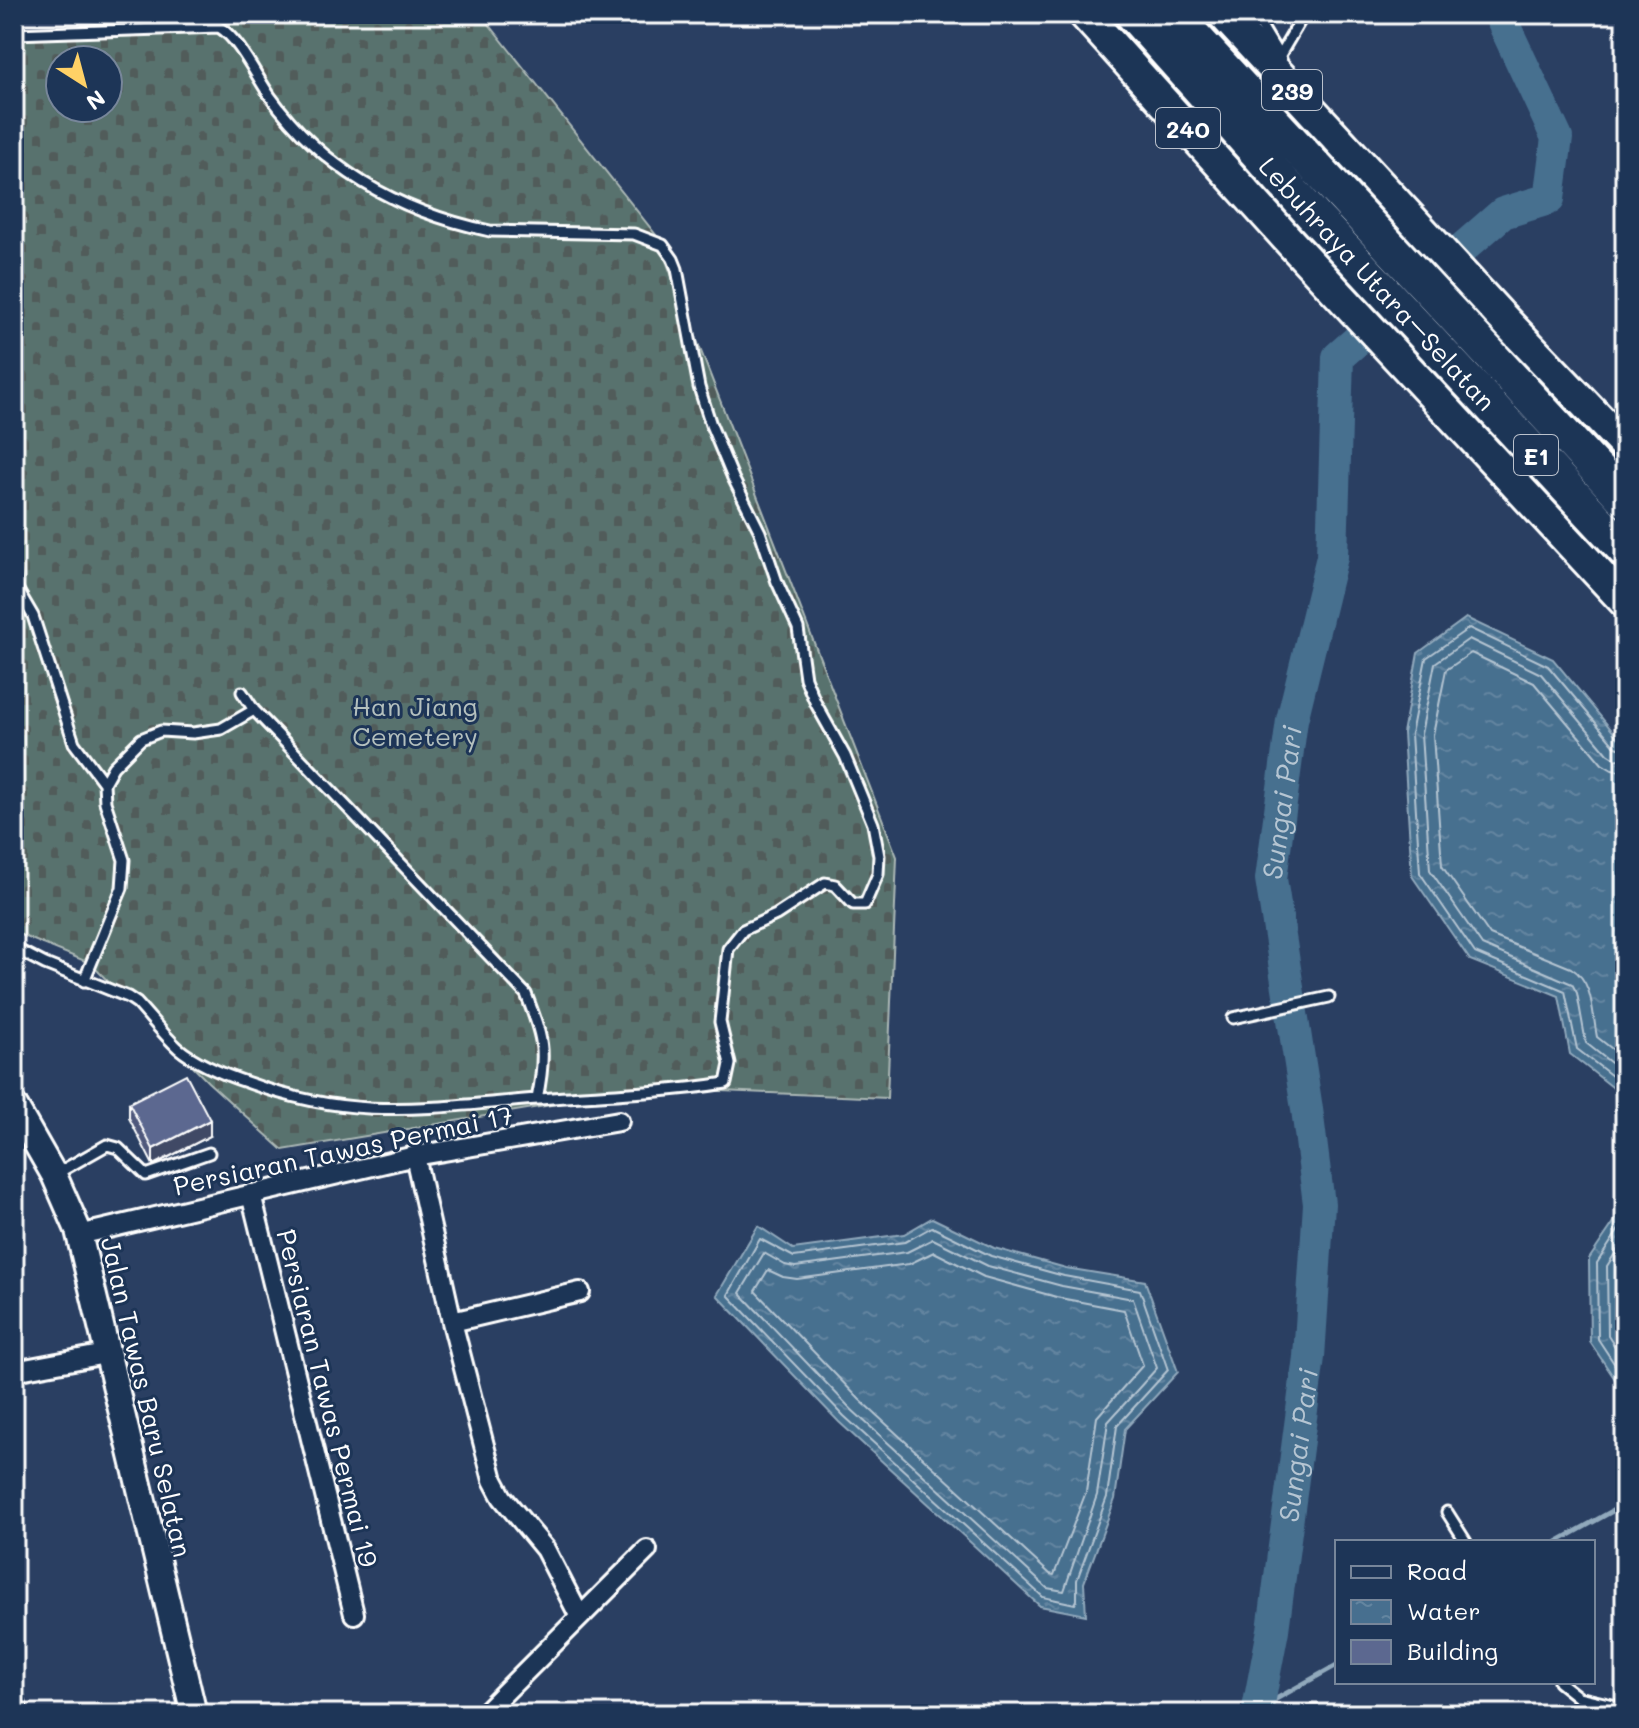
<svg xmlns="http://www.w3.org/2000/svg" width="1639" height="1728" viewBox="0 0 1639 1728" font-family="Mali,sans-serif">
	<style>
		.cemetery { fill: url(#cemetery-stones); stroke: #acb8b6; stroke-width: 2; fill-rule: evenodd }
		.water { fill: url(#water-ripples); stroke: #91a9bc; stroke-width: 2 }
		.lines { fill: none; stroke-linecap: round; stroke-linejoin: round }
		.shore { stroke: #b5c5d2; stroke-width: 2 }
		.stream { stroke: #91a9bc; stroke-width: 5 }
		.river { stroke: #476f8f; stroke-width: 32 }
		.service-casing { stroke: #fff; stroke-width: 15 }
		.minor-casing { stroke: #fff; stroke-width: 24 }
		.tertiary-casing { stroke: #fff; stroke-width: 30 }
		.primary-casing { stroke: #fff; stroke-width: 36 }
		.motorway-casing { stroke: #fff; stroke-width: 40 }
		.service { stroke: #1d3557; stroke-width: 9 }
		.minor { stroke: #1d3557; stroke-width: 18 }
		.tertiary { stroke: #1d3557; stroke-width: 24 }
		.primary { stroke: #1d3557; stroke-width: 30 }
		.motorway { stroke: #1d3557; stroke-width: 34 }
		.wall { fill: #4f597c; stroke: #fff; stroke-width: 2 }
		.shaded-wall { fill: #404965; stroke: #fff; stroke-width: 2 }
		.building { fill: #5c6890; stroke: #fff; stroke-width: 2 }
		.labels { text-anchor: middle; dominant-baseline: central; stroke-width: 6; stroke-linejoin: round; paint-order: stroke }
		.shield { fill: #1d3557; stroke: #bbc2cd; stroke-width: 2 }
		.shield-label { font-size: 24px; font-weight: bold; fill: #fff }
		.street-label { font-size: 26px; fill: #fff; stroke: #1d3557 }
		.park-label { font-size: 26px; fill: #b4c0be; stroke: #1d3557 }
		.water-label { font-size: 28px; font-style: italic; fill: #b5c5d2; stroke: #1d3557 }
	</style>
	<defs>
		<pattern id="cemetery-stones" width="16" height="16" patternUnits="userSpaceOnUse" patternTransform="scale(2)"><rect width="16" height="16" fill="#58726e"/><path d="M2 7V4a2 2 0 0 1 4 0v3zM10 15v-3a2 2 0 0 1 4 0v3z" fill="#515b5a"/></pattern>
		<pattern id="water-ripples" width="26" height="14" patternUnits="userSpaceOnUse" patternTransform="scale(2)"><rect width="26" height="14" fill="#476f8f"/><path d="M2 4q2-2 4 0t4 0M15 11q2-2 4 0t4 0" fill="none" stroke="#6385a0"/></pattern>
	</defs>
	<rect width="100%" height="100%" fill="#2a3f62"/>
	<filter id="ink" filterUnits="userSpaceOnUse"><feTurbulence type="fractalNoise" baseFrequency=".0125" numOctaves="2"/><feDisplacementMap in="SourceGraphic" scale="16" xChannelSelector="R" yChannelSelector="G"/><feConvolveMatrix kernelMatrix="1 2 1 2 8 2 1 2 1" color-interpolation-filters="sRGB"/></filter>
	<g filter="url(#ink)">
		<path class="cemetery" d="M124 14H481L656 235 897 857 887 1098 652 1088 283 1150 208 1082 90 963 14 932V40L70 31ZM60 60H108V108H60Z"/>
		<path class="water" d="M1466 618 1553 659 1625 746V1097L1570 1054 1559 996 1470 960 1412 876 1403 733 1418 653Z
			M1625 1206V1394L1590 1342 1589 1259Z
			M932 1218 994 1248 1066 1268 1145 1281 1178 1372 1125 1429 1115 1499 1084 1583 1086 1615 1040 1606 839 1422 717 1295 758 1226 793 1249 904 1234Z"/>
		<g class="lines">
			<path class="shore" d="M1625 750 1616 747 1548 666 1469 628 1426 658 1411 734 1420 873 1475 953 1565 991 1577 1049 1625 1086
				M1625 760 1616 759 1608 754 1541 674 1469 639 1435 663 1421 734 1430 870 1482 945 1572 984 1577 993 1586 1043 1625 1074
				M1625 772 1612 770 1602 764 1534 683 1471 653 1446 670 1433 735 1442 866 1490 935 1571 968C1594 982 1592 1013 1597 1037L1625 1059
				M1625 1220 1597 1263 1598 1339 1625 1380
				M932 1227 991 1256 1064 1276 1140 1290 1168 1370 1117 1426 1107 1497 1077 1580V1600L1075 1604 1043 1597 844 1416 728 1295 760 1239 794 1257 905 1242Z
				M1625 1238 1607 1266 1608 1336 1625 1362
				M933 1239 988 1266 1062 1286 1133 1299 1157 1368 1108 1422 1097 1495 1064 1591 1047 1588 851 1409 740 1293 764 1253 785 1265 795 1267 907 1252Z
				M934 1252 984 1277 1060 1298 1124 1310 1143 1365 1097 1417 1086 1492 1054 1575 1050 1574 860 1400 755 1291 768 1270 783 1277 797 1279 909 1264Z
				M1625 1260 1619 1269 1620 1332 1625 1341"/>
			<path class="stream" d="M1557 1542 1625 1504
				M1258 1709 1337 1665"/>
			<path class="river" id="s1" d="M1257 1714 1273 1630 1309 1357 1319 1204 1307 1109 1271 879 1292 720 1332 557 1338 357 1503 213 1549 199 1557 138 1499 14"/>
			<defs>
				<path id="service" d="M1254 14 1281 59
					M14 34 219 27C239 39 256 76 270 96 324 171 400 212 490 231L634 234 663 245 673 259 677 269 699 387 711 425 733 478 760 532 777 582 798 628 805 678 816 704 845 756 873 824 879 856 878 874 865 904H853L835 885 825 883 776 915 743 930 728 949 720 1022 730 1064 726 1083C664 1093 601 1094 538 1099 429 1107 356 1122 249 1083 225 1075 197 1064 178 1048 163 1034 150 1017 137 1003L128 997 45 964 14 948
					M1280 55 1300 21V14
					M14 572 16 587 33 616 74 743 104 783
					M242 692 254 710 526 994C543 1038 547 1051 537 1099
					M84 981 122 888 124 860 105 802 104 783 113 767 141 739 161 731 193 733 221 729 254 710
					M1233 1018 1329 997
					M54 1175 107 1145 118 1148 146 1175 209 1153
					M1447 1512 1466 1542
					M1559 1682 1578 1697 1625 1708"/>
				<path id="minor" d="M415 1156 452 1322 493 1480 502 1497 545 1549 580 1617
					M251 1194 354 1614
					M79 1235 415 1156 619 1121
					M452 1322 580 1292
					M14 1371 106 1354
					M14 1699 18 1714
					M483 1714 647 1550"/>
				<path id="tertiary" d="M14 1105 54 1175 78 1230 194 1714"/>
				<path id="primary" d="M1084 14 1291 243 1625 602
					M1223 14 1499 314 1625 446"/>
				<g id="motorway">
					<path id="s2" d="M1133 14 1314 216 1625 550"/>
					<path d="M1173 14 1625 500"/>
				</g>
			</defs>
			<use href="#service" class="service-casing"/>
			<use href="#minor" class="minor-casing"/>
			<use href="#tertiary" class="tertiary-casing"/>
			<use href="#primary" class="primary-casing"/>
			<use href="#motorway" class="motorway-casing"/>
			<use href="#service" class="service"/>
			<use href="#minor" class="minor"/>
			<use href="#tertiary" class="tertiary"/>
			<use href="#primary" class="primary"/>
			<use href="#motorway" class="motorway"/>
		</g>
		<path class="wall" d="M129 1103 210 1136 153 1165 129 1118Z"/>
		<path class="shaded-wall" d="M210 1120V1136L153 1165V1149Z"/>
		<path class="building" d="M186 1074 210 1120 153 1149 129 1103Z"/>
	</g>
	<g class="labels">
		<g class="shield">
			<rect x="1262" y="70" width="60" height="40" rx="6"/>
			<rect x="1156" y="108" width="64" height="40" rx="6"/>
			<rect x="1514" y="435" width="44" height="40" rx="6"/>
		</g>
		<g class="shield-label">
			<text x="1292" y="90">239</text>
			<text x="1188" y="128">240</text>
			<text x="1536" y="455">E1</text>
		</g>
		<g class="street-label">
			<text stroke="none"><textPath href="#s2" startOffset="364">Lebuhraya Utara–Selatan</textPath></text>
			<text transform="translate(343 1150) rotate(-12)">Persiaran Tawas Permai 17</text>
			<text transform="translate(147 1397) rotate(77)">Jalan Tawas Baru Selatan</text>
			<text transform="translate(328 1398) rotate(76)">Persiaran Tawas Permai 19</text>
		</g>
		<g class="park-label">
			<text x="415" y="706">Han Jiang<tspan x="415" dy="30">Cemetery</tspan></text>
		</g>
		<g class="water-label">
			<text stroke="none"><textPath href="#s1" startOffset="920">Sungai Pari</textPath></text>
			<text stroke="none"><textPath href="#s1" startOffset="272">Sungai Pari</textPath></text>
		</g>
	</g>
	<rect width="1639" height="1728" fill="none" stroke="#1d3557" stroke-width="48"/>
	<rect x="24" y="24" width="1591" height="1680" fill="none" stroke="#fff" stroke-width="3" filter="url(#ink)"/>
	<rect x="1335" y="1540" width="260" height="144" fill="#1d3557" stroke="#77869a" stroke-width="2"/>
	<rect x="1351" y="1566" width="40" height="12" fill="#1d3557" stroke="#77869a" stroke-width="2"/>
	<text x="1407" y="1580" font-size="24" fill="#ffffff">Road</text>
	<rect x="1351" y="1600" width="40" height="24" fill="url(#water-ripples)" stroke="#77869a" stroke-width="2"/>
	<text x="1407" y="1620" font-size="24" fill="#ffffff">Water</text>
	<rect x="1351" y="1640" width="40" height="24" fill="#5c6890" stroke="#77869a" stroke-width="2"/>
	<text x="1407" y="1660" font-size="24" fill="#ffffff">Building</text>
	<g transform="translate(84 84) rotate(144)"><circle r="38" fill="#1d3557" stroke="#77869a" stroke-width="2"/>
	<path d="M0-6L14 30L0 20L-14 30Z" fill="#ffd166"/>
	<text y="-12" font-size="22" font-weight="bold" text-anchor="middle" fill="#ffffff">N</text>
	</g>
</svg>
